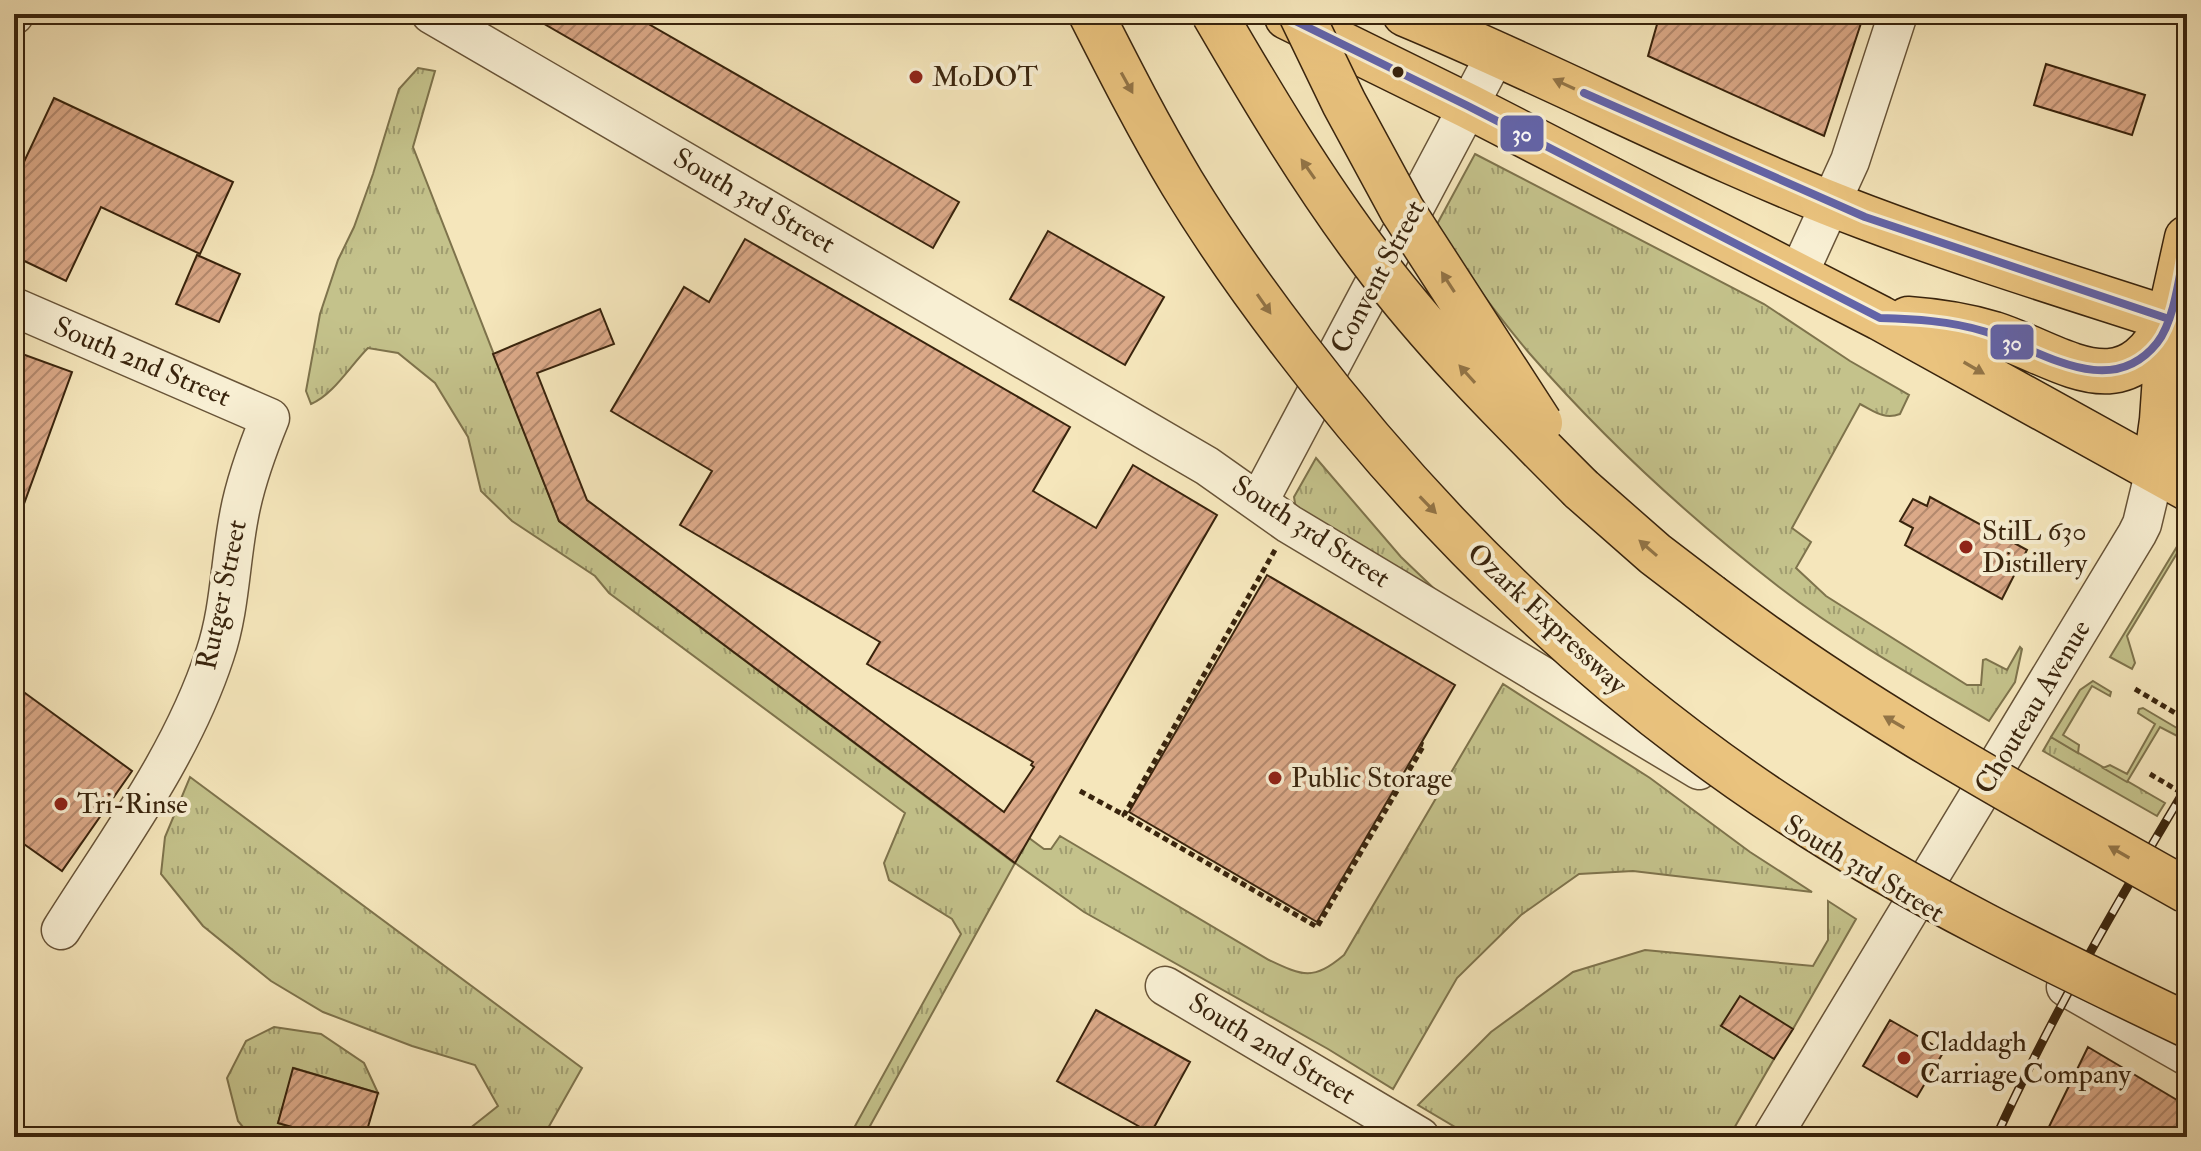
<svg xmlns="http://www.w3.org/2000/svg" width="2201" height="1151" viewBox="0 0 2201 1151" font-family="'IM FELL Double Pica',serif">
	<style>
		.grass { fill: url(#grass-tufts); stroke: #7e734c; stroke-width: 2 }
		.garden { fill: #c4c28b; stroke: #7e734c; stroke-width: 2 }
		.building { fill: url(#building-hatch); stroke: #39240d; stroke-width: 2 }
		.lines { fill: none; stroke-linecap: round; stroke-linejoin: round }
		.minor-casing { stroke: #685438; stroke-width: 41 }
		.major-casing { stroke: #39240d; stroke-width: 47 }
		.highway-casing { stroke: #39240d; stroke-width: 47 }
		.path { stroke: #39240d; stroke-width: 5; stroke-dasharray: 6 4; stroke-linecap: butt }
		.minor { stroke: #f8efd3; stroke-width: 38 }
		.major { stroke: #eac37e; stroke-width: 44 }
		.highway { stroke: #eac37e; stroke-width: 44 }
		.rail-casing { stroke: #39240d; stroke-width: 9 }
		.rail { stroke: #f8efd3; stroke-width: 6; stroke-dasharray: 18; stroke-linecap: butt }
		.highway-bridge-casing { stroke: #39240d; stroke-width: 47; stroke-linecap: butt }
		.highway-bridge { stroke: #eac37e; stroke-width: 44 }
		.bus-1-casing { stroke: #f8efd3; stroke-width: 14 }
		.bus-1 { stroke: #6364a8; stroke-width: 8 }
		.oneway { fill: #927446 }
		.bus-dot { fill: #39240d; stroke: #f8efd3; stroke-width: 3 }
		.poi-dot { fill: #8f2418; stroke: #f8efd3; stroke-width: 3 }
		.labels { text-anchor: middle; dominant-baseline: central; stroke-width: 8; stroke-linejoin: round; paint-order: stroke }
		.poi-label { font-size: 28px; fill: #39240d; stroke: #f8efd3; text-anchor: start }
		.street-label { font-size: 28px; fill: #39240d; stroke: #f8efd3 }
		.line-badge { stroke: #f8efd3; stroke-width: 3 }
		.badge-label { font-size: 22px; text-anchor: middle; font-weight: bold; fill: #fff }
	</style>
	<defs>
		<pattern id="grass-tufts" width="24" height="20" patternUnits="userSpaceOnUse" patternTransform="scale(2)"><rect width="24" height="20" fill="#c4c28b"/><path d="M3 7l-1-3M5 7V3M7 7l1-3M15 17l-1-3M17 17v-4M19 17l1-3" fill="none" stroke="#a09d70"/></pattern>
		<pattern id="building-hatch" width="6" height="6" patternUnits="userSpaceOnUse" patternTransform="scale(2)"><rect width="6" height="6" fill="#dba988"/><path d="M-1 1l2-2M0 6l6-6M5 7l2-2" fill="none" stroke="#b3896e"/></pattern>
	</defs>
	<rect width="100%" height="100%" fill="#f5e6bb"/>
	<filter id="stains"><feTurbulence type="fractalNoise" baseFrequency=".0025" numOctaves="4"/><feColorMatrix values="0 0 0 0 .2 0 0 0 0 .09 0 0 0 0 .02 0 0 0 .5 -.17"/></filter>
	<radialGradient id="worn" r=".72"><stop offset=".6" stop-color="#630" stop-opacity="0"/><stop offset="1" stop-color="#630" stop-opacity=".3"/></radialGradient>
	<path class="grass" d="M418 68 435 71 413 147 559 521 1014 863 1029 838 1044 849H1051L1060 836 1269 960C1303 976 1313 981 1344 955L1503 684 1650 778 1750 852 1812 892 1633 871 1579 874 1521 915 1457 978 1393 1089 1328 1049 1084 912 1015 863 864 1137H849L961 934 952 919 889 880 884 863 905 813 609 593 595 576 512 521 481 491 468 437 435 383 398 353 368 348C350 366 333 395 311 404L306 391 320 314 338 260 354 227 373 174 399 89Z
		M1475 154 1764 304 1850 361 1909 395 1900 414C1884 420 1874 411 1860 404L1792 528 1811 542 1796 568 1826 596 1967 685H1981L1983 660 1986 659 2007 670 2020 647 2022 649 2015 682 1989 721C1918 679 1845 638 1779 587 1690 518 1604 439 1530 354 1496 314 1465 271 1435 228Z
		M1316 458 1401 557 1445 599 1296 509 1294 497Z
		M2051 737 2165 803 2157 816 2043 751Z
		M190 777 582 1068 543 1137H459L498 1106 475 1065 412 1046 323 1012 271 981 203 926 161 874 165 837Z
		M1828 901 1856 919 1793 1029 1722 1026 1774 1059 1729 1137H1472L1418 1105 1491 1032 1573 972 1645 950 1813 966 1828 940Z
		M274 1027 321 1034 364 1063 378 1093 294 1068 278 1123 320 1135 251 1137 238 1121 227 1078 246 1041Z"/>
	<path class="garden" d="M2181 540 2187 544V550L2182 545 2127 636 2135 663 2132 669 2110 657Z
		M2093 681 2111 692 2110 696 2092 686 2063 735 2079 745 2078 753 2051 737 2080 690Z
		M2143 708 2187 734V741L2160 727 2127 782 2103 768 2110 765 2127 774 2155 724 2138 713 2139 709Z"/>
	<path class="building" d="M527 14H631L959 202 933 248Z
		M1660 14H1864L1824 136 1648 56Z
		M2046 64 2145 95 2132 135 2034 105Z
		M54 98 233 182 200 254 101 207 66 281 14 256V183Z
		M1048 231 1164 297 1125 365 1010 299Z
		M745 239 1070 427 1033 491 1096 528 1133 465 1217 515 1015 863 559 521 493 354 600 309 614 344 537 373 587 500 1004 812 1034 767 1031 765 1033 762 867 664 880 642 680 525 712 471 611 411 684 287 709 302Z
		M197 255 240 274 219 322 176 304Z
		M14 351 72 372 17 523H14Z
		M1930 497 2027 550 2002 599 1905 545 1913 528 1900 521 1913 499 1927 506Z
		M1267 575 1455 685 1317 922 1129 812Z
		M14 685 132 771 62 871 14 837Z
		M1740 996 1793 1029 1774 1059 1721 1026Z
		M1096 1010 1190 1062 1151 1133 1057 1081Z
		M1890 1020 1944 1051 1917 1097 1863 1066Z
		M2088 1047 2187 1106V1137H2044Z
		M293 1068 378 1093 365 1137H327L278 1123Z"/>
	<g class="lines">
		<defs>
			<path id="minor" d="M431 14 1207 466 1289 524 1699 770
				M14 15V14
				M1797 277 1850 161 1898 14
				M14 307 270 418C257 450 245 482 239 516 230 562 230 610 215 654 182 755 117 841 61 930
				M1259 501 1497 52
				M1165 986 1420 1137
				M2066 987 2187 1056
				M1772 1137 2137 534 2142 524 2155 470"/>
			<path id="major" d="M1405 14C1559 78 1708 158 1865 217 1971 257 2080 290 2187 325
				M1287 17 1468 106 1880 318 2187 488
				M1908 319C1936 321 1967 326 1994 334 2062 356 2125 413 2169 319
				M2155 470 2162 420 2169 319 2187 238"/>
			<path id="highway" d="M1581 489 1655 554 1710 596"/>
		</defs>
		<use href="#minor" class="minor-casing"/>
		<use href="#major" class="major-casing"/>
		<use href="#highway" class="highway-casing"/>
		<path class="path" d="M1275 550 1124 815 1317 927 1424 745 1421 744
			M2135 689 2187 720
			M2150 774 2187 796
			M1080 791 1124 815"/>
		<use href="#minor" class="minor"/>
		<use href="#major" class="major"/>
		<use href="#highway" class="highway"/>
		<defs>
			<path id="rail" d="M1996 1137C2052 1015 2118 901 2187 786"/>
		</defs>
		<use href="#rail" class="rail-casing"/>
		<use href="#rail" class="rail"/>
		<defs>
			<path id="highway-bridge" d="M1091 14C1120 71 1149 128 1182 183 1216 239 1255 294 1295 346 1432 526 1599 688 1789 812 1915 895 2051 960 2187 1025
				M1214 14C1263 98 1313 182 1372 260 1434 343 1508 416 1581 489
				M1301 14 1344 103 1402 210 1540 423
				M1710 596C1859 710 2024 799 2187 891"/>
		</defs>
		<use href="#highway-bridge" class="highway-bridge-casing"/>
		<use href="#highway-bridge" class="highway-bridge"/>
		<defs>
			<path id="bus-1" d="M1281 14 1468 106 1880 318C1915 319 1950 321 1983 331 2038 348 2109 403 2157 343 2176 319 2180 268 2187 238
				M1584 93 1865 217 2169 319"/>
		</defs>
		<use href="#bus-1" class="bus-1-casing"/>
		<use href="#bus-1" class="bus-1"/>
	</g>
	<defs><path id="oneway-solid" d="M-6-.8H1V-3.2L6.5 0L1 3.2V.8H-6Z" transform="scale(2)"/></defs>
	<g class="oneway">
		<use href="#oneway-solid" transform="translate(1127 83) rotate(61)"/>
		<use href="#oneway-solid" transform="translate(1564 84) rotate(-155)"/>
		<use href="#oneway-solid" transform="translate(1308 169) rotate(-125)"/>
		<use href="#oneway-solid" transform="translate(1448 282) rotate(-123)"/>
		<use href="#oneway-solid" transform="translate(1264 304) rotate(55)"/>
		<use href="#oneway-solid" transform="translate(1974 368) rotate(30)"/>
		<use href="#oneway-solid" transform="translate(1467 374) rotate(-132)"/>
		<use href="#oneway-solid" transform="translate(1428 505) rotate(46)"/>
		<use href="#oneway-solid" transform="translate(1648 548) rotate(-139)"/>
		<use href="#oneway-solid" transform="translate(1894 722) rotate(-150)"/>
		<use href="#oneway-solid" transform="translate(2119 852) rotate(-150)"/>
	</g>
	<circle class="bus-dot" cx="1398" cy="72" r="7"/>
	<g class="poi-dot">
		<circle cx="916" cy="77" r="8"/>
		<circle cx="1966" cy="547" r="8"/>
		<circle cx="1275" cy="778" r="8"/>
		<circle cx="61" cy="804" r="8"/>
		<circle cx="1904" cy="1058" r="8"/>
	</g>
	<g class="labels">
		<g class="poi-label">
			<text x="932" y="77">MoDOT</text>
			<text x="1982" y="531">StilL 630<tspan x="1982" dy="32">Distillery</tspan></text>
			<text x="1291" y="778">Public Storage</text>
			<text x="77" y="804">Tri-Rinse</text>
			<text x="1920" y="1042">Claddagh<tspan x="1920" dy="32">Carriage Company</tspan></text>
		</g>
		<g class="street-label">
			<text transform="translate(754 201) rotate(30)">South 3rd Street</text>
			<text transform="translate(1378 277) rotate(-62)">Convent Street</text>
			<text transform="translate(142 362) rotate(23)">South 2nd Street</text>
			<text transform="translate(1311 532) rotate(33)">South 3rd Street</text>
			<text transform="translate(222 595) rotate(-78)">Rutger Street</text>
			<text transform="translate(1547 619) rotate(43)">Ozark Expressway</text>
			<text transform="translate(2033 707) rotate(-59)">Chouteau Avenue</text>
			<text transform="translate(1864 869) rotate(31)">South 3rd Street</text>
			<text transform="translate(1272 1049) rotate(31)">South 2nd Street</text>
		</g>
	</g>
	<g class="line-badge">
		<rect x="1499" y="114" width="46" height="39" rx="8" fill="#6364a8"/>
		<rect x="1989" y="323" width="46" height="38" rx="8" fill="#6364a8"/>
	</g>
	<g class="badge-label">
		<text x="1522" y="141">30</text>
		<text x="2012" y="350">30</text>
	</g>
	<rect width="2201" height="1151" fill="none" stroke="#f5e6bb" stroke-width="48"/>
	<rect x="16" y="16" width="2169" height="1119" fill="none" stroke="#39240d" stroke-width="4"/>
	<rect x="24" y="24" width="2153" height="1103" fill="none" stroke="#39240d" stroke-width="2"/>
	<rect width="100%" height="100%" filter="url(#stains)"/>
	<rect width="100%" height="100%" fill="url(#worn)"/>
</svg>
